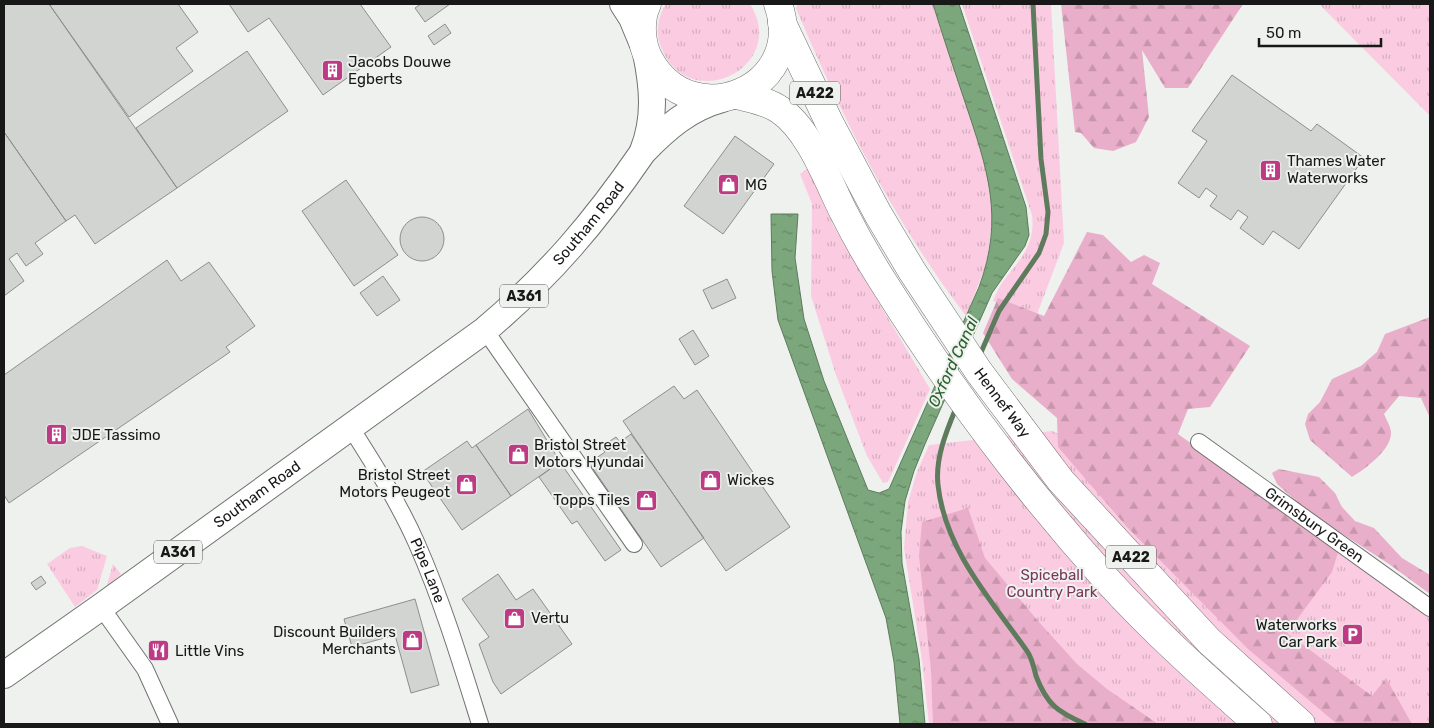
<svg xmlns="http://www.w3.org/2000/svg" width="1434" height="728" viewBox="0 0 1434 728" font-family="Rubik,sans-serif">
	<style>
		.grass { fill: url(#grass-tufts) }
		.forest { fill: url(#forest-firs) }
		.water { fill: url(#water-ripples); stroke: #5e7b5d }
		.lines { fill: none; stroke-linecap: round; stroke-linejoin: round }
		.stream { stroke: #5e7b5d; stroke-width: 5 }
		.building { fill: #d1d4d0; stroke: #8c8f8c }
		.minor-casing { stroke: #707370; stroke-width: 18 }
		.primary-casing { stroke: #707370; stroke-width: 28 }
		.trunk-casing { stroke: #707370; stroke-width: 29 }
		.minor { stroke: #fff; stroke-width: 16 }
		.primary { stroke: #fff; stroke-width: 26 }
		.trunk { stroke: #fff; stroke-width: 28 }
		.labels { text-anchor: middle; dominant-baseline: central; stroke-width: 4; stroke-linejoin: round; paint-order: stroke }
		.shield { fill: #eef1ee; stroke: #585958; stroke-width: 1 }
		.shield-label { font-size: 14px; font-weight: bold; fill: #171817 }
		.poi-label { font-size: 15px; fill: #171817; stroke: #eef1ee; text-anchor: start }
		.street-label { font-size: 15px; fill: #171817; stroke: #eef1ee }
		.park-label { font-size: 15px; fill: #7c365a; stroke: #eef1ee }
		.water-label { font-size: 16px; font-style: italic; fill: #27622a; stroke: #eef1ee }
	</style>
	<defs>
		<pattern id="grass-tufts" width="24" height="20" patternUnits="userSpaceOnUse" patternTransform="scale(1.25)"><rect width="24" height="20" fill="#fbcce1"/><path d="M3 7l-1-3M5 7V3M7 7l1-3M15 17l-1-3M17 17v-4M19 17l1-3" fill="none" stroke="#d6aec0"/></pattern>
		<pattern id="forest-firs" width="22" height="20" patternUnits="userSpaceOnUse" patternTransform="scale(1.25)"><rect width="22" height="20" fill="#e9aec9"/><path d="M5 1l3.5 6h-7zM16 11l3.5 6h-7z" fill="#c795ac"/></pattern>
		<pattern id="water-ripples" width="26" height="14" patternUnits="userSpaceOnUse" patternTransform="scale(1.25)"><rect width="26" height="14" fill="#7ca67b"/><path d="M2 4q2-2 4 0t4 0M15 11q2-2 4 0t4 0" fill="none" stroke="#658664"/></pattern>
	</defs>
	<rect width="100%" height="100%" fill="#eef1ee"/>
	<path class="grass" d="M666 4H750C790 67 688 117 661 47 655 33 658 16 666 4Z
		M798 4H933L986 164 993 206 988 260 966 316C895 223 841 116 796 8Z
		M962 4H1051L1064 243 1036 317 993 301C1005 267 1037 257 1032 215Z
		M1319 4H1430V116Z
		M809 167 834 227 930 389 888 482 883 483 867 456 836 375 811 296 812 204 800 174Z
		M1052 431 1250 517 1293 520 1430 617V724H929L922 660 904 548 908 502 917 472 929 445Z
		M82 546 107 556 97 590 75 607 47 564 70 548Z
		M113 564 121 574 106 588Z"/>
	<path class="forest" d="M1061 4H1243L1188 88H1165L1142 50 1149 117 1136 142 1113 151 1094 148 1081 133 1075 132Z
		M1087 232 1103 235 1131 262 1144 255 1160 263 1152 284 1250 346 1210 407 1188 409 1178 434 1339 549 1332 572 1287 633 1372 696 1386 678 1412 724H1337L1248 649 1127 527 1058 447 1057 418 1012 379 983 333 998 298 1044 316Z
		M1430 317V418L1421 398 1399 396 1384 414C1386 419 1391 427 1391 433 1391 450 1365 469 1352 477L1310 440 1305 424 1308 414 1320 402 1332 379 1361 366 1377 352 1385 334Z
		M1279 469 1319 477 1335 493 1342 507 1355 521 1374 528 1402 558 1430 575V594L1389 564 1307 511 1277 484 1272 473Z
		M968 508 985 558 1038 621 1077 664 1107 689 1158 724H933L931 670 919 556 922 522Z"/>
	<path class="water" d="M933 4H959L1026 207 1029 235 1025 246 992 293 925 444 914 471 905 501 901 532 902 563 919 659 925 724H900L894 662 886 618 778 320 772 271 771 214H798L795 258 804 319 824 381 868 490 879 493 889 489 979 287C1005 217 987 168 965 102 954 69 943 37 933 4Z"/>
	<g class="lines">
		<path class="stream" d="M979 357 999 311 1039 253 1046 234 1048 212 1041 159 1033 4
			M956 408C946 432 935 459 938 485 945 550 991 600 1027 651 1032 658 1034 668 1036 676 1047 705 1058 712 1085 724"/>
	</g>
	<path class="building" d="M4 4H49L177 188 95 244 75 215 66 221 4 132Z
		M49 4H178L198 32 176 48 193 71 129 117Z
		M229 4H360L391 47 323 95 269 18 248 32Z
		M421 4H450L425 22 415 8Z
		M445 24 451 33 434 45 428 36Z
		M247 51 288 111 177 188 136 128Z
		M1232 75 1311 131 1317 124 1364 158 1299 249 1273 231 1263 245 1240 228 1248 217 1238 210 1231 220 1210 206 1217 196 1206 188 1199 198 1178 183 1207 141 1192 131Z
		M4 132 66 221 35 243 43 254 26 266 17 253 9 259 24 281 4 296Z
		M735 136 774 164 723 234 684 206Z
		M346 180 398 255 354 286 302 211Z
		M400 239a22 22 0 1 1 44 0a22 22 0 1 1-44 0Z
		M167 260 181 281 209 262 255 326 226 347 230 352 9 503 4 495V375Z
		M383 276 400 300 377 316 360 293Z
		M727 279 736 298 712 309 703 290Z
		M693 330 709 356 695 365 679 339Z
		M674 386 684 399 697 390 790 527 726 571 623 421Z
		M528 409 560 462 511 496 476 445Z
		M631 434 704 538 661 567 589 463 605 452 601 447 616 437 620 442Z
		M467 441 472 448 476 445 511 496 462 530 422 472Z
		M560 462 621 550 605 561 577 521 572 524 539 477Z
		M498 574 516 600 533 589 572 644 501 694 493 682 479 644 489 637 462 599Z
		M41 576 46 583 36 590 31 583Z
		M415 599 439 685 411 693 395 635 352 647 344 619Z
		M161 643 166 656 157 659 152 647Z"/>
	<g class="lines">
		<defs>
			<g id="minor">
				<path d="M485 330 634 544"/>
				<path id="s1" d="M351 428C375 466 399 503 417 544 443 603 461 663 480 724"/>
				<path id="s2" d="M1199 442 1430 608"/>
				<path d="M101 607 145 669 170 724"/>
			</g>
			<g id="primary">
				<path d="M623 4 632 18 644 47"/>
				<path d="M643 151C656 118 653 87 646 53"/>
				<path id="s3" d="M4 675 101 607 485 330C550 275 595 222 643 152 666 128 689 108 722 99"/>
			</g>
			<g id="trunk">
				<path d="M647 4C639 20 641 44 649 59 692 138 808 87 778 4"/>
				<path id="s4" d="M782 23 829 122 878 214 912 271 979 372 1061 481 1209 641 1301 724"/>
				<path d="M737 95C752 99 767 101 780 110 809 129 828 181 843 211 855 235 868 258 882 280 948 386 1024 488 1107 580 1154 632 1206 678 1258 724"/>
			</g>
		</defs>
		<use href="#minor" class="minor-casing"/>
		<use href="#primary" class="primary-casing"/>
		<use href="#trunk" class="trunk-casing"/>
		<use href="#minor" class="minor"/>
		<use href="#primary" class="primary"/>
		<use href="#trunk" class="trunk"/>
	</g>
	<defs>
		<symbol id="building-square" viewBox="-11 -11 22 22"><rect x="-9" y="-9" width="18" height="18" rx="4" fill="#bd3b84" stroke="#eef1ee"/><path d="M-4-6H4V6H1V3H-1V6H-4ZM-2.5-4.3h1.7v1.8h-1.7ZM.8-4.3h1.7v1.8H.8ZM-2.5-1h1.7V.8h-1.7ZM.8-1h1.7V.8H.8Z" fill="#fff"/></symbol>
		<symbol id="shop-square" viewBox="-11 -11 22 22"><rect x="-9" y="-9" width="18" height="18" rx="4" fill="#bd3b84" stroke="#eef1ee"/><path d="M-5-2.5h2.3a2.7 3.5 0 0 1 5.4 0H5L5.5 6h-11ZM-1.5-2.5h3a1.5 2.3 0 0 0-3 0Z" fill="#fff"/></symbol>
		<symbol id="parking-square" viewBox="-11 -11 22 22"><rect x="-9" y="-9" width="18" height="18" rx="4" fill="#bd3b84" stroke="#eef1ee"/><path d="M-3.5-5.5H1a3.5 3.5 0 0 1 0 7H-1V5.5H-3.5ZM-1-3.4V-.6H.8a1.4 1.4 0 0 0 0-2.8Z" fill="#fff"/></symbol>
		<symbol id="restaurant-square" viewBox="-11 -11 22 22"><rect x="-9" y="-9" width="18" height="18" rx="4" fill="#bd3b84" stroke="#eef1ee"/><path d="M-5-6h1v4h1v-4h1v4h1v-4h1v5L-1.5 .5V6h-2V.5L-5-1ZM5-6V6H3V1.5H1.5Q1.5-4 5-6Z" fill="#fff"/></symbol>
	</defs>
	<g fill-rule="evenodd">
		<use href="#building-square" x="320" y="58" width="25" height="25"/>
		<use href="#building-square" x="1258" y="158" width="25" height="25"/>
		<use href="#shop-square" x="716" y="172" width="25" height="25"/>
		<use href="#building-square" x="44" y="422" width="25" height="25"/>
		<use href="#shop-square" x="506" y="442" width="25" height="25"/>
		<use href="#shop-square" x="698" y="468" width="25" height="25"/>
		<use href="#shop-square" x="454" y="472" width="25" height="25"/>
		<use href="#shop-square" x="634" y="488" width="25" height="25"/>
		<use href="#shop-square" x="502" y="606" width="25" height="25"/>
		<use href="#parking-square" x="1340" y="622" width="25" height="25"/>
		<use href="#shop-square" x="400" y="628" width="25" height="25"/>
		<use href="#restaurant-square" x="146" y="638" width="25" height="25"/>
	</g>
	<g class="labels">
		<g class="shield">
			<rect x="790" y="81.5" width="50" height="23" rx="4"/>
			<rect x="500" y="284.5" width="48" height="23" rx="4"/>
			<rect x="154" y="540.5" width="48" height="23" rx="4"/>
			<rect x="1106" y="545.5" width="50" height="23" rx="4"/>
		</g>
		<g class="shield-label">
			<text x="815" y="93">A422</text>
			<text x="524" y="296">A361</text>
			<text x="178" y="552">A361</text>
			<text x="1131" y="557">A422</text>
		</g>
		<g class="poi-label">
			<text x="348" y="62">Jacobs Douwe<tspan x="348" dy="17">Egberts</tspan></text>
			<text x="1287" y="161">Thames Water<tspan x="1287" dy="17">Waterworks</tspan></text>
			<text x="745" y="185">MG</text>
			<text x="72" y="435">JDE Tassimo</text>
			<text x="534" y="445">Bristol Street<tspan x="534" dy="17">Motors Hyundai</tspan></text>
			<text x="450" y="475" text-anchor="end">Bristol Street<tspan x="450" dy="17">Motors Peugeot</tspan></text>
			<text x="727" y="480">Wickes</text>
			<text x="630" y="500" text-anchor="end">Topps Tiles</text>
			<text x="531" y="618">Vertu</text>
			<text x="1337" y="625" text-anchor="end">Waterworks<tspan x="1337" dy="17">Car Park</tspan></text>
			<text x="396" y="632" text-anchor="end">Discount Builders<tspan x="396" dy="17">Merchants</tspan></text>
			<text x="175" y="651">Little Vins</text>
		</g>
		<g class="street-label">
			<text stroke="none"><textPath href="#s3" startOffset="741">Southam Road</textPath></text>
			<text stroke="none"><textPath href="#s4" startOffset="440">Hennef Way</textPath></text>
			<text stroke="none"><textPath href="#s3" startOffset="311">Southam Road</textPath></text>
			<text stroke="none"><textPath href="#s2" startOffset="142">Grimsbury Green</textPath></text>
			<text stroke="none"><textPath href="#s1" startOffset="162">Pipe Lane</textPath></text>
		</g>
		<g class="park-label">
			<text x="1052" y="575">Spiceball<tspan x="1052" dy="17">Country Park</tspan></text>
		</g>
		<g class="water-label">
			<text transform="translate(953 362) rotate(-65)">Oxford Canal</text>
		</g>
	</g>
	<rect width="1434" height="728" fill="none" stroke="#171817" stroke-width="10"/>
	<path d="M1259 38v8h122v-8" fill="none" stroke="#171817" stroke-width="2.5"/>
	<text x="1266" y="38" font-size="15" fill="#171817" stroke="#eef1ee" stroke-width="4" paint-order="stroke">50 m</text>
</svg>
